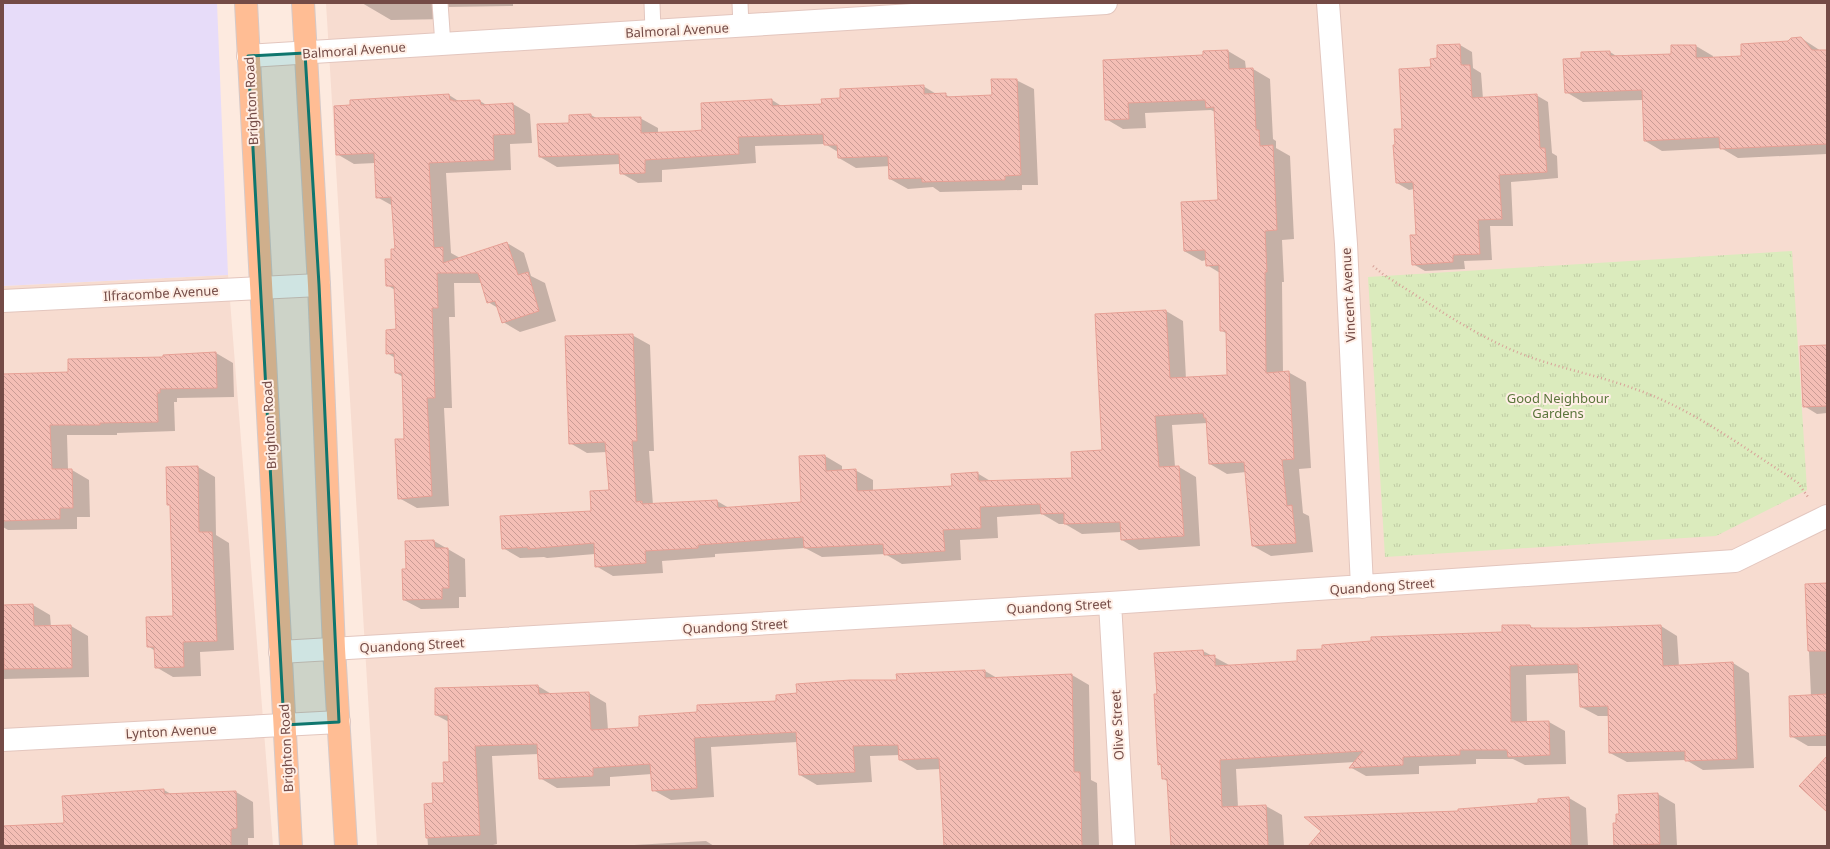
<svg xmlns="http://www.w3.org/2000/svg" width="1830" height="849" viewBox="0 0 1830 849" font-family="'Noto Sans',sans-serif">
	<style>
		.residential { fill: #f7dcd0 }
		.education { fill: #e7dcf9 }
		.park { fill: url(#park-tufts) }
		.shadow { fill: #0003 }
		.building { fill: url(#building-back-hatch); stroke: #e7a095 }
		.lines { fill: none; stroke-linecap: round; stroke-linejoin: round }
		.lane-casing { stroke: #e3c6be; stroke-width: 17 }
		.street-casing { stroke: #e3c6be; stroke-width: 24 }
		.primary-casing { stroke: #d5c9c8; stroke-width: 24 }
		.path { stroke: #d8a299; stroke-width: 2.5; stroke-dasharray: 1 3; stroke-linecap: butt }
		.lane { stroke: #fff; stroke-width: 15 }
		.street { stroke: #fff; stroke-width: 22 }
		.primary { stroke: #ffbd94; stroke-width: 22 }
		.marked { fill: #0f766e; fill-opacity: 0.2; stroke: #0f766e; stroke-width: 3; stroke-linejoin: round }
		.labels { text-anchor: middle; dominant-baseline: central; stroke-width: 4; stroke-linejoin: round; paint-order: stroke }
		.street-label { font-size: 13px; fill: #744b46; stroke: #ffefe6 }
		.park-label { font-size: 13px; fill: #5b753b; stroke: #ffefe6 }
	</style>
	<defs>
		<pattern id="park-tufts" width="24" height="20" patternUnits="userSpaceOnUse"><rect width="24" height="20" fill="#dbebbd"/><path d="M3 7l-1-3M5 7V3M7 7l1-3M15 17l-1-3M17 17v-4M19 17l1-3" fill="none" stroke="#bfcba4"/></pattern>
		<pattern id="building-back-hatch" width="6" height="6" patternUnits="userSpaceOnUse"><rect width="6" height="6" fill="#f4beb5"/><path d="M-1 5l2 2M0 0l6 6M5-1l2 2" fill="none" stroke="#ca9c95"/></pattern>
	</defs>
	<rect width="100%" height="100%" fill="#fdeadf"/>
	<path class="residential" d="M326 3H1827V846H377Z
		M228 275 273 846H3V286Z"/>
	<path class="education" d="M3 3H217L228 275 3 286Z"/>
	<path class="park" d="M1792 251 1807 490 1716 536 1385 557 1368 277Z"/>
	<path class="shadow" d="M362 3H513V6L447 7 448 19 391 20Z
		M1801 38 1821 51H1827V154L1738 158 1721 148 1662 151 1645 141 1643 100 1583 102 1566 92 1582 59 1610 52 1618 57 1672 55 1696 46 1713 56V59L1742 57Z
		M1460 45 1472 52 1473 68 1481 73 1483 99 1536 95 1548 102 1552 153 1557 156 1558 178 1511 182 1513 226H1490L1492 260 1464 261 1465 269 1425 271 1413 264 1417 236 1414 189 1409 190 1397 183 1403 130 1432 68 1439 59 1438 46Z
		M1228 51 1245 61 1246 69H1253L1270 79 1273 139 1276 141V148L1290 156 1294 239 1282 240 1284 282H1282L1283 373 1288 372 1306 382 1311 468 1299 469 1303 513 1309 516 1313 552 1271 556 1253 546 1246 472 1227 474 1210 464 1207 423 1172 425 1175 467H1179L1196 477 1200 546 1139 550 1122 540 1121 532 1082 534 1065 524H1059L1042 514 997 517 998 538 960 540 961 560 902 564 885 554 822 557 805 548 715 554V557L662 561 663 573 613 576 596 566 595 554 547 558 544 557 520 558 503 548 592 512 610 490 607 452 587 453 570 443 632 335 650 345 654 451H649L653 505 717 501 729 508 802 503 825 456 842 466V471L855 470 873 480V491L953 487 977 473 992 482 1073 479 1103 451 1166 311 1183 321 1186 379 1228 376 1227 334 1221 330 1220 273 1207 265 1206 260 1202 261 1184 251 1219 201 1215 112 1211 110 1145 113 1146 128 1123 129 1106 119 1104 61 1204 56V52Z
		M1016 80 1034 89 1038 185H1022V190L940 192 933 187 908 189 890 179V166L856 168 839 158 838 152 825 144 755 146 756 163 662 170V182L638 183 621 173 620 164 557 167 540 157 570 124V116L591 115 598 119 640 118 658 128V134L703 131 772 100 783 107 823 105 841 99 923 86 938 95 945 94 951 98 993 96Z
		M449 95 460 102 480 101 488 106 513 104 530 114 532 143 510 144 511 170 446 173 451 253 460 258 507 243 524 253 531 276 545 283 556 321 520 332 503 322 498 308 488 302 482 283H454L455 317H449L452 408H444L449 506 417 508 399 498 405 440 403 377 396 373 395 358 387 353 397 330 395 290 387 285 396 250 393 206 377 197 375 163 354 164 337 154Z
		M1827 346V413L1817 414 1804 406Z
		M216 353 233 363 234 397 177 398V402H174L175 431 117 433V435H67L68 470H72L89 480 90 517H77V529L8 530 3 527V375L69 373 164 358Z
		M198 467 215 477 216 535 229 543 234 650 200 652 201 676 173 677 156 667 155 651 148 646 174 617 171 506 168 504 167 468Z
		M434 541 465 559 466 597H459V608L421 609 404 600 407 569Z
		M1806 585H1827V746H1808L1791 736 1811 696Z
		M33 605 50 615 51 627 71 626 88 636 89 677 3 679V606Z
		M1530 626 1535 629 1661 626 1677 636 1679 666 1733 663 1749 673 1754 768 1703 770 1686 760 1627 762 1610 753 1609 716H1598L1581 707 1580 673 1526 675 1527 722H1549L1565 731 1566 764 1525 765 1513 759H1476V764L1419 766V774L1366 776 1350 767 1355 762 1236 769 1238 807 1266 806 1282 815 1284 846H1173L1168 782 1163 778 1162 766 1159 764 1158 695 1203 651 1231 666 1298 662 1503 633Z
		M985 671 997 678 1072 675 1089 685 1091 780 1097 783 1099 846H945L941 769 917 770 900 760V755L870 756 872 782 817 785 800 775 798 742 711 747 714 797 671 800 653 790 652 774 610 777V786L557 788 540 778 539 754 492 756 497 844 489 846H428L425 805 434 804 446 784 450 762 449 722 436 715 538 686 553 695 589 693 606 703 608 730 640 728 698 713 777 702 898 681Z
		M164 790 171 794 236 792 253 802 254 838H248V846H3V827L65 824Z
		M1658 794 1675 804 1677 846 1615 845 1617 824 1620 814Z
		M1569 798 1586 808 1588 846H1323L1459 812 1539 804V800Z
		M706 841 714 846 634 845Z"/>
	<path class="building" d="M1801 37 1812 50H1827V144L1720 149 1719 137 1644 141 1642 90 1565 93 1563 59 1581 58V52L1610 51V56L1671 54V45H1696V58L1741 56V44L1788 41 1791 38Z
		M1460 44 1461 65H1470L1472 98 1537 94 1540 148H1545L1547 172 1499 175 1502 219 1478 220 1480 254 1453 255V262L1412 265 1410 235H1416L1413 182 1396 183 1393 145H1395L1394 129H1402L1399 69 1431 67 1430 59 1437 58V45Z
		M1228 50 1229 69 1253 68 1256 130H1259L1260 146 1273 145 1277 230 1265 231 1267 272H1265L1266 373 1289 371 1294 459 1282 460 1287 506 1292 505 1296 543 1252 546 1244 462 1209 464 1206 418H1204L1203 413 1155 416 1159 467 1179 466 1184 536 1121 540 1120 522 1064 524V513L1041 514 1040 504 980 507 981 528 943 530 945 551 884 555 883 544 804 548 803 537 698 545V548L645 551 646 563 595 567 594 543 528 549V547L502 549 500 516 591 511 590 491 609 490 605 442 569 444 565 336 633 334 637 441H632L636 502 642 501V504L717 500 718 508 801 502 799 456 825 455 826 471 856 469 857 491 952 486 951 474 978 472V481L1072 478 1071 452 1102 450 1095 314 1166 310 1170 378 1227 375 1226 331H1220L1219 265 1206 266 1205 250 1184 251 1181 202 1218 200 1214 107 1206 108 1205 100 1128 103 1129 119 1105 120 1103 60 1203 55V51Z
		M991 79H1017L1021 175 1005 176V180L922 182V178L889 179 888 156 838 158 837 145H824L823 134 738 137 739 154 645 160V173L620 174 619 154 539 157 537 124 569 123V115L591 114V118L641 117V133L692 131 702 130 701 103 772 99V106L822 104 821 99 840 98V89L924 85V94L946 93V97L992 95Z
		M449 94 450 100H453V101L480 100 481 105 513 103 515 134 493 135 494 160 429 163 434 248 443 247V263L507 242 518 275 528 272 539 311 502 323 495 301 487 303 478 273H437L438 308H432L435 398H427L432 496 398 499 395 439H404L402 373H395L394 353 386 354V330L396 329 394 286H386L385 259H391V249H395L391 197 376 198 374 153 336 155 334 106 350 105V100Z
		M1827 345V406L1803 407 1800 346Z
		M216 352 217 388 160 389V393H157L158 422 100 423V425H50L52 469H72L73 508H60V519L3 521V374L68 372V359L163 357V355Z
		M198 466 199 532H212L217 641 183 642 184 667 155 668 154 647H147L146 617 173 616 170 505H167L166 467Z
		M434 540 435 548H448L449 588H442V599L403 600 402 569H406L405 541Z
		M1827 583V651H1808L1805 584Z
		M33 604 34 626 71 625 72 668 4 669 3 605Z
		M1502 625H1530L1531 628H1577L1661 625 1663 666 1733 662 1737 759 1685 761V751L1609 753 1608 706 1580 707 1578 664 1510 666 1511 722 1549 721 1550 755 1508 757 1507 750H1460V755L1403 757V765L1349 768 1363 751 1220 760 1222 807 1266 805 1268 846H1171L1167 779H1162L1161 764 1158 765 1154 694H1157L1154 653 1203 650 1204 656 1215 655V666L1297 661V650L1322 649V645L1371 641V637L1502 632Z
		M985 670V678L1072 674 1074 772H1080L1082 846H944L939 758 899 760 898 745 853 746 855 772 799 775 796 732 694 738 697 788 652 791 650 764 593 768V776L539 779 537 744 475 746 480 835 426 838 424 804 433 803 432 783H444L443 762H449L448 715H435V688L538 685 539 694 589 692 591 730 639 727V716L697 712V705L776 701V695L797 693 796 684 850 680H897L896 674Z
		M1827 694V735L1790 737 1789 696Z
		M1827 756V812L1799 786Z
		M164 789V794L236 791 237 828 231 829V846H3V826L64 823 62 796Z
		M1658 793 1660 844 1614 846 1613 823H1616V814H1619L1618 795Z
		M1569 797 1571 846H1308L1321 831 1304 817 1458 811V809L1538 803V799Z"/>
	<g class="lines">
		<defs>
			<path id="lane" d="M440 3 443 45
				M652 3 653 31
				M740 3 741 26"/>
			<path id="street" d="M1328 3 1346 244 1362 587
				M248 56 1106 3
				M3 301 319 285
				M1110 603 1124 846
				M280 652 1110 603 1735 561 1827 516
				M3 740 339 722"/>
			<path id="primary" d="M246 3 291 846
				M303 3 319 285 334 649 346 846"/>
		</defs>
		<use href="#lane" class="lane-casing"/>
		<use href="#street" class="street-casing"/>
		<use href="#primary" class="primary-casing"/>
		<path class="path" d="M1373 266 1384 275C1426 301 1466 330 1512 350 1551 367 1595 374 1635 389 1690 408 1737 443 1785 474L1798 483 1808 497"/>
		<use href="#lane" class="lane"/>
		<use href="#street" class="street"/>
		<use href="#primary" class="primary"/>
	</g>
	<path class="marked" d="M305 53 319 285 339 722 284 725 248 56Z"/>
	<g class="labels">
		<g class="street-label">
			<text transform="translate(677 30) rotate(-3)">Balmoral Avenue</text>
			<text transform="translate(354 50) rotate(-4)">Balmoral Avenue</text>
			<text transform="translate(251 101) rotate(-93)">Brighton Road</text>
			<text transform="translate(161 293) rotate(-3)">Ilfracombe Avenue</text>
			<text transform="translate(1348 295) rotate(-93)">Vincent Avenue</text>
			<text transform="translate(269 425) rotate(-93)">Brighton Road</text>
			<text transform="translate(1382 586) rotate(-4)">Quandong Street</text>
			<text transform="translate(1059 606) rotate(-3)">Quandong Street</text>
			<text transform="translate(735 626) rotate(-3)">Quandong Street</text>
			<text transform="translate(412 645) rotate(-3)">Quandong Street</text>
			<text transform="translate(1117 725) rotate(-93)">Olive Street</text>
			<text transform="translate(171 731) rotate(-3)">Lynton Avenue</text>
			<text transform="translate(286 748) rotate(-93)">Brighton Road</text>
		</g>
		<g class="park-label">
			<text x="1558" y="398">Good Neighbour<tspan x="1558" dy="15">Gardens</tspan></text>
		</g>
	</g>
	<rect width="1830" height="849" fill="none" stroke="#744b46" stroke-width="8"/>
</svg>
